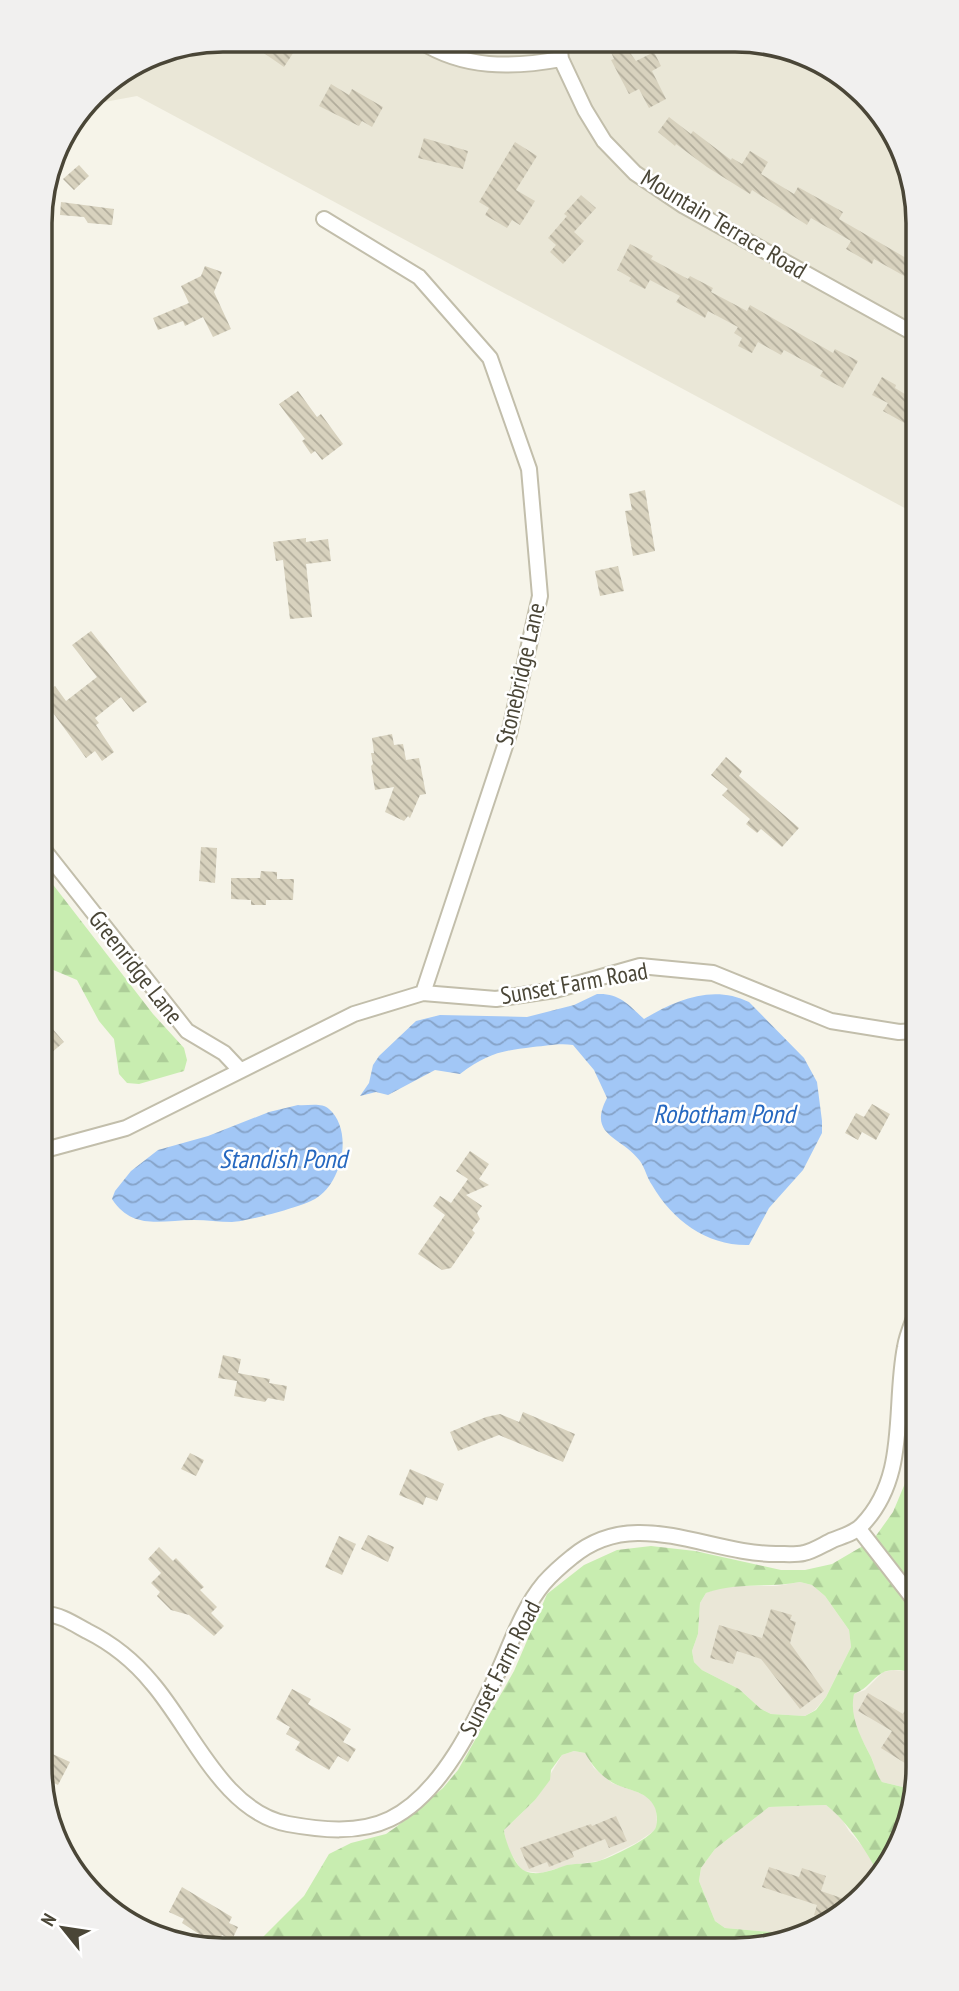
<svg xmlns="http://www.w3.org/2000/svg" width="959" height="1991" viewBox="0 0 959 1991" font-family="'PT Sans Narrow',sans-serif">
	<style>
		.residential { fill: #eae7d7 }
		.forest { fill: url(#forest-firs); fill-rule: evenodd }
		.water { fill: url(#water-waves) }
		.building { fill: url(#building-back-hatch) }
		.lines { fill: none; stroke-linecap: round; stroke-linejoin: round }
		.minor-casing { stroke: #c2beab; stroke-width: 18 }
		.minor { stroke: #fff; stroke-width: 14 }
		.labels { text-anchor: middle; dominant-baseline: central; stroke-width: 5; stroke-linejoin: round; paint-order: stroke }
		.street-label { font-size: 24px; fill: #4a4637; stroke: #fff }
		.water-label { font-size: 26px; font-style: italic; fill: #2668c0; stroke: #fff }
		.rim { fill: none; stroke: #4a4637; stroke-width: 3.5 }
	</style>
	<defs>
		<pattern id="forest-firs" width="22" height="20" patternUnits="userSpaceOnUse" patternTransform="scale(1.75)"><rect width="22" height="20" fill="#c8edb0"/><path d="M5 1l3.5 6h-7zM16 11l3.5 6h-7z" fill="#adcd98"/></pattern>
		<pattern id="water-waves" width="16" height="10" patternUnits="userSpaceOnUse" patternTransform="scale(1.75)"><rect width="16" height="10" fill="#a2c7f6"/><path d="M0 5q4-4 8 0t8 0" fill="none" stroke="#86a3c8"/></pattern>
		<pattern id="building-back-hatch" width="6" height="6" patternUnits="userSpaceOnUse" patternTransform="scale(1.75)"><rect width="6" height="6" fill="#d8d2be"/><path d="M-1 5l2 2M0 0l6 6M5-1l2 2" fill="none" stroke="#b1ac9b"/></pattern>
	</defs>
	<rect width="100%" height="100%" fill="#f6f4e9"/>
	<path class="residential" d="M223 40 771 44 857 86 912 176 914 513 137 96 88 105 102 86 154 54Z
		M800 1582 812 1585 825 1596 849 1630 851 1647 826 1697 815 1710 805 1716 771 1714 761 1709 739 1689 702 1670 694 1662 692 1651 698 1634 700 1603 706 1593 724 1586H776Z
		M894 1670 918 1673V1780L915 1790 882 1782 875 1773 873 1761 857 1730 851 1706 854 1694 865 1690 883 1672Z
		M574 1751 585 1753 594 1768 612 1783 640 1793 650 1799 656 1809 657 1826 654 1831 636 1843 599 1861 570 1865 541 1873 524 1871 520 1868 507 1847 504 1830 535 1800 562 1755Z
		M826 1805 840 1816 849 1831 869 1854 881 1879 837 1920 805 1935 725 1928 715 1921 699 1881 701 1868 715 1849 769 1807Z"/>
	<path class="forest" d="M44 873 153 1014 184 1048 187 1060 184 1071 139 1084 127 1083 119 1074 114 1039 99 1021 77 980 44 966Z
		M917 1364 918 1596 913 1602 911 1614 918 1625V1673C908 1672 892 1667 882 1673 871 1679 869 1688 854 1694 849 1717 861 1737 871 1757 875 1766 876 1774 882 1782L915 1790 881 1879C868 1853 849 1823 826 1805L769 1807 715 1849 701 1868 699 1881 715 1921 725 1928 805 1935 783 1944 253 1947 304 1896 329 1854 351 1843 386 1834 396 1827 443 1788 458 1770 514 1671 547 1594 584 1565 617 1550 651 1546 695 1551 781 1570H805L832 1564 873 1540 893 1512 906 1481 914 1434V1379ZM800 1582 812 1585 825 1596 849 1630 851 1647 826 1697 816 1710 805 1716 771 1714 761 1709 739 1689 702 1670 694 1662 692 1651 698 1634 700 1603 706 1593C736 1582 769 1588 800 1582ZM574 1751 585 1753C592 1765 599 1774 610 1781 624 1791 647 1789 655 1808 657 1813 658 1824 655 1829 649 1839 612 1857 599 1861 589 1864 578 1863 567 1865 554 1869 539 1877 525 1871 515 1867 505 1841 504 1830L535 1800 550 1780 551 1770 562 1755Z"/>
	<path class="water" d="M597 994C619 993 628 1004 644 1019 675 1000 713 984 749 1002L804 1058 817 1082 822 1121V1133L803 1170 769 1208 749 1245C707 1246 673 1221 652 1185 647 1178 645 1168 640 1161 621 1136 587 1136 607 1098L594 1070 573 1045C558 1043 548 1046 533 1047 500 1051 487 1054 460 1074L435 1070 388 1095 376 1092 360 1096 369 1083 373 1065 379 1056 416 1021 440 1015 527 1017 574 1005Z
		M298 1105C308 1106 321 1102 329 1109 354 1131 342 1184 315 1199 301 1207 248 1221 232 1222 219 1222 207 1220 194 1220 162 1220 133 1231 112 1199L115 1191 131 1171 158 1150 208 1136 269 1112Z"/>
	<path class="building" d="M245 40 301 41 284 67Z
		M623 43 636 61 654 52 661 66 652 71 666 99 649 108 639 89 629 94 611 60 614 59 610 50Z
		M331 84 349 95 352 89 383 107 372 127 362 121 359 126 319 106Z
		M669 117 691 134 693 131 731 160 732 158 742 164 750 151 768 162 761 174 794 194 798 187 843 212 839 219 913 262V281L874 259 872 264 846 249 851 241 811 218 807 225 752 190 750 194 707 167 676 144 675 146 658 132Z
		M424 138 468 151 463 169 418 158Z
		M515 142 537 156 516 190 535 201 520 225 512 220 507 228 485 215 489 208 479 202Z
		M79 165 89 176 74 190 63 179Z
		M581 195 596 208 574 232 584 241 563 264 550 252 556 245 548 238 567 216 564 214Z
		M61 202 114 209 112 225 88 223 84 217 60 215Z
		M630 244 653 256 651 259 688 279 690 276 713 288 711 292 747 311 750 305 833 353 835 349 858 361 843 388 820 376 823 371 784 350 781 355 758 342 752 353 738 346 742 338 734 333 738 327 708 311 705 318 676 302 680 296 650 280 645 289 629 281 631 278 617 270Z
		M205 266 222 272 214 292 231 329 213 337 203 317 185 326 183 321 158 330 153 318 189 303 181 286 201 276Z
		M882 377 896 385 895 388 913 399V416L908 425 883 411 888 403 872 395Z
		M298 391 317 417 321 414 343 444 322 460 315 451 311 454 302 441 305 439 279 404Z
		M645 490 655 551 633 556 625 511 632 510 629 494Z
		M306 538V542L328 539 331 561 306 564 312 617 290 619 283 560 276 561 273 542Z
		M618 566 624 591 600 596 595 571Z
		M91 631 147 702 133 712 121 697 95 718 99 723 96 725 114 752 102 761 95 751 86 758 43 699V695L55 686 66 701 97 677 72 645Z
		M392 734 394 745 403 744 406 760 419 758 426 794 420 795 410 818 408 816 404 821 385 812 394 787 375 790 371 766 373 764 371 753H374L372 738Z
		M726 757 742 771 739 776 799 828 782 847 761 829 757 833 746 824 750 819 722 795 728 789 711 775Z
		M201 847 217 848 215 883 199 881Z
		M261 871 277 872V879H294L293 900H266V905H251V900L231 899V878H260Z
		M44 1019 64 1042 44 1059Z
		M872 1104 890 1114 876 1140 862 1132 858 1140 845 1133 856 1113 864 1117Z
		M470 1151 489 1164 479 1179 489 1185 466 1195 482 1206 477 1213 480 1219 472 1230 475 1233 451 1268 442 1270 418 1254 445 1215 433 1206 440 1196 451 1203 468 1179 456 1171Z
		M223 1355 241 1359 238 1373 270 1379 269 1383 287 1386 284 1401 268 1398 265 1402 234 1396 237 1381 218 1378Z
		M523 1412 575 1434 563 1462 499 1435 458 1451 450 1432 486 1417 500 1414 519 1422Z
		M190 1453 204 1460 196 1476 181 1469Z
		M410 1469 444 1484 437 1501 426 1497 423 1505 399 1495Z
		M368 1535 394 1547 388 1562 361 1549Z
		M339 1536 356 1544 342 1575 325 1567Z
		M159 1547 173 1561 176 1558 204 1587 200 1590 217 1607 211 1613 224 1626 214 1636 189 1615 171 1610 157 1596 160 1592 151 1583 161 1573 148 1559Z
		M771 1609 792 1615 790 1620 796 1622 790 1643 824 1691 800 1709 761 1659 737 1651 733 1664 710 1658 719 1625 762 1638Z
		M292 1689 311 1699 308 1704 351 1729 343 1742 356 1749 348 1762 338 1756 329 1770 295 1750 300 1742 286 1734 290 1727 276 1719Z
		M868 1693 903 1714 909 1703 918 1709V1748L908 1765 881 1748 892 1731 858 1711Z
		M46 1751 70 1762 58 1785 46 1779Z
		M616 1816 627 1841 609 1848 605 1839 572 1852 574 1857 549 1867 547 1862 529 1869 520 1848 591 1824 592 1826Z
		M769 1867 799 1877 802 1868 826 1876 821 1891 856 1903 834 1921 814 1915 817 1905 762 1887Z
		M182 1887 232 1917 229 1923 238 1927 232 1940 222 1935 218 1942 199 1934 182 1923 184 1919 169 1912Z"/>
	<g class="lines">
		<defs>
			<path id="minor" d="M420 41C464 69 512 68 561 59L585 110 604 141 635 173 684 206 913 333
				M559 42 561 59
				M324 219 419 277 490 358 529 469 540 596 509 734 423 993
				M44 850 187 1031 224 1053 240 1070
				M45 1150 126 1128 354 1014 423 993 496 999 555 990 640 966 713 973 831 1021 899 1032 916 1031
				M859 1529 918 1605
				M46 1614C61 1615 74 1624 87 1631 113 1644 134 1661 152 1683 192 1729 223 1812 288 1824 321 1830 359 1834 390 1819 442 1794 476 1720 499 1670 512 1641 523 1608 544 1583 552 1574 562 1565 572 1557 635 1504 708 1555 778 1554 786 1554 796 1555 804 1553 814 1551 824 1544 833 1540 843 1536 855 1533 862 1525 909 1476 893 1408 905 1347 907 1334 913 1322 917 1310"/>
		</defs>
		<use href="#minor" class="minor-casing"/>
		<use href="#minor" class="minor"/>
	</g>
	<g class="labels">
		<g class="street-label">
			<text transform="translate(724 224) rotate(31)">Mountain Terrace Road</text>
			<text transform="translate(520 674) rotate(-77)">Stonebridge Lane</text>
			<text transform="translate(136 967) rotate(52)">Greenridge Lane</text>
			<text transform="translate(574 983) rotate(-10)">Sunset Farm Road</text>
			<text transform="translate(500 1668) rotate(-63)">Sunset Farm Road</text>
		</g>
		<g class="water-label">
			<text x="724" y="1113">Robotham Pond</text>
			<text x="283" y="1158">Standish Pond</text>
		</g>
	</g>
	<path d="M0 0H959V1991H0ZM223 52H735A171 171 0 0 1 906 223V1767A171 171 0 0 1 735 1938H223A171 171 0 0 1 52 1767V223A171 171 0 0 1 223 52Z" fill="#f1f0ef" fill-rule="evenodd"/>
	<path class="rim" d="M223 52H735A171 171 0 0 1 906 223V1767A171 171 0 0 1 735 1938H223A171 171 0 0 1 52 1767V223A171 171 0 0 1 223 52Z"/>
	<g transform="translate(63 1928) rotate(300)" stroke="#ffffff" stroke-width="5" paint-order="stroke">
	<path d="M0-5L12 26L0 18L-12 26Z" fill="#4a4637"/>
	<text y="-10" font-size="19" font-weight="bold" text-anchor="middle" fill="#4a4637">N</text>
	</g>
</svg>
